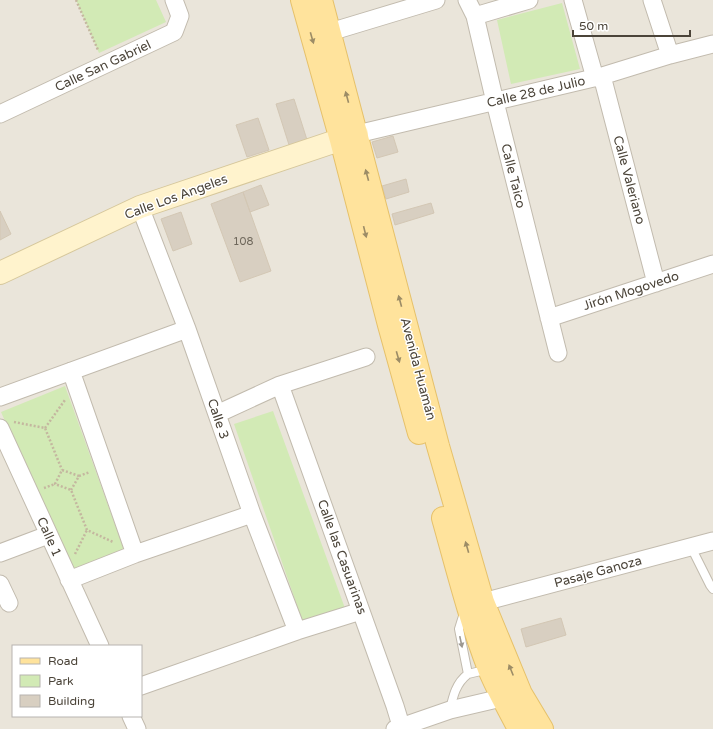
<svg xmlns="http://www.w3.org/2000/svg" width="713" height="729" viewBox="0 0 713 729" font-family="'Varela Round',sans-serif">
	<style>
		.residential { fill: #eae5da; fill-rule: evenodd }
		.green { fill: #d2eab5 }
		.building { fill: #d8cfc1; stroke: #d3c7b4 }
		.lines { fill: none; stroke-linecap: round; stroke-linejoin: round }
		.lane-casing { stroke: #c2bbae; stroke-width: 10 }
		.street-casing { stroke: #c2bbae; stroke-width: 19 }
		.secondary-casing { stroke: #d6c79b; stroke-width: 24 }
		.primary-casing { stroke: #e6c16a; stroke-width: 24 }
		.path { stroke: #c4b79f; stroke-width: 2.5; stroke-dasharray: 2 2; stroke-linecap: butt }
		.lane { stroke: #fff; stroke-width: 8 }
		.street { stroke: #fff; stroke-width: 17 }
		.secondary { stroke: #fff3cd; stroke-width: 22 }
		.primary { stroke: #ffe39c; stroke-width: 22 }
		.oneway { fill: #9c8c66 }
		.oneway2 { fill: #9c9892 }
		.labels { text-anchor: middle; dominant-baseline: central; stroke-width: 3; stroke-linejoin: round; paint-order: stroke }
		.number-label { font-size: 11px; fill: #6e675b }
		.street-label { font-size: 13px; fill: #4b4439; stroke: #fff }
	</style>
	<rect width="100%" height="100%" fill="#f6f3ec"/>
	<path class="residential" d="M0 0H713V729H0ZM13 646H141V716H13Z"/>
	<path class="green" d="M76 0H156L166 22 99 53Z
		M562 3 580 69 511 84 497 20Z
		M65 386 125 552 72 571 1 412Z
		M273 411 346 611 302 620 234 424Z"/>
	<path class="building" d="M294 99 308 143 290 148 276 104Z
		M258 118 269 150 247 157 236 125Z
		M393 136 398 152 377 158 372 142Z
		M406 179 409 192 386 199 382 186Z
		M261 185 269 205 250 212 243 192Z
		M243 192 271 271 240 282 211 204Z
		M431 203 434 213 395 225 392 214Z
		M0 211 11 234 0 240Z
		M181 212 192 244 173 251 161 219Z
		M561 618 566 635 526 647 521 629Z"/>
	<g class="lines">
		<defs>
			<path id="lane" d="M691 547 710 585 713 589
				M468 674 489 669
				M450 710C453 696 456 683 468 674L459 629 464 613"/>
			<path id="street" d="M467 0 475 16 495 102 558 353
				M573 0 595 78
				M652 0 670 55
				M475 16 529 0
				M330 32 436 0
				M602 76 656 283
				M0 114 174 32 180 16 174 0
				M357 134 602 76 670 55 713 44
				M140 207 187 329 252 514 297 631
				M549 318 713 264
				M71 371 135 554
				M280 385 395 706 402 729
				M0 397 187 329
				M217 414 280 385 366 357
				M0 428 100 646
				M0 553 48 535
				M69 580 135 554 252 514
				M0 584 9 603
				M483 602 713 541
				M141 686 297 631 361 611
				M131 716 137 729
				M395 729 450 710 514 695"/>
			<path id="secondary" d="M0 273 140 207 357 134"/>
			<path id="primary" d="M302 0 341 140 389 325 419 433
				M321 0 438 446 483 602 521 694 542 729
				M443 518C457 568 470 620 489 669 497 689 509 709 519 729"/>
		</defs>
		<use href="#lane" class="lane-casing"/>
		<use href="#street" class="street-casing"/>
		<use href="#secondary" class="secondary-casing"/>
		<use href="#primary" class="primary-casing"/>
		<path class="path" d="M76 0 98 50
			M14 422 45 428 62 470
			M45 428 65 400
			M79 476 90 472
			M44 488 55 484
			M71 490 79 476 62 470 55 484 71 490 87 530 113 542
			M75 554 87 530"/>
		<use href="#lane" class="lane"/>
		<use href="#street" class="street"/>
		<use href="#secondary" class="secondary"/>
		<use href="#primary" class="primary"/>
	</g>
	<defs><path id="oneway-solid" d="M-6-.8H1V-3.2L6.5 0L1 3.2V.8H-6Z"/></defs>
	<g class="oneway">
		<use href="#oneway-solid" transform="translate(312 38) rotate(74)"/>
		<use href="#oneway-solid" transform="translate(347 97) rotate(-105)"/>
		<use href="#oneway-solid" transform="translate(367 175) rotate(-105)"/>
		<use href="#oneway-solid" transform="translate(365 232) rotate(76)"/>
		<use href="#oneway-solid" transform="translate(400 301) rotate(-105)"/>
		<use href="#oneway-solid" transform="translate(398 357) rotate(74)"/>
		<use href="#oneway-solid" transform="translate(467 547) rotate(-106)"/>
		<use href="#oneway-solid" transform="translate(511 670) rotate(-112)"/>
	</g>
	<use class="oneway2" href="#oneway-solid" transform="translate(461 642) rotate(78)"/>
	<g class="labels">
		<g class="number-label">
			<text x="243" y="241">108</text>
		</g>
		<g class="street-label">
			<text transform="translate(103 66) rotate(-25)">Calle San Gabriel</text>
			<text transform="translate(536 92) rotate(-13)">Calle 28 de Julio</text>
			<text transform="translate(513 176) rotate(76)">Calle Taico</text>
			<text transform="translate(629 180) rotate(75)">Calle Valeriano</text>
			<text transform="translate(176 197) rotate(-20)">Calle Los Angeles</text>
			<text transform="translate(631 291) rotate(-18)">Jirón Mogovedo</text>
			<text transform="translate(418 369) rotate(75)">Avenida Huamán</text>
			<text transform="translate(218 419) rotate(71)">Calle 3</text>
			<text transform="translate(49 537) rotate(66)">Calle 1</text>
			<text transform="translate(342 557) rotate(70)">Calle las Casuarinas</text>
			<text transform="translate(598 572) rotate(-15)">Pasaje Ganoza</text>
		</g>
	</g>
	<rect x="12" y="645" width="130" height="72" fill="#ffffff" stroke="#b7b4b0"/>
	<rect x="20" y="658" width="20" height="6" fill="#ffe39c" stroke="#b7b4b0"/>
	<text x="48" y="665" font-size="12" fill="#4b4439">Road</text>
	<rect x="20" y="675" width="20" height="12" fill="#d2eab5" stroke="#b7b4b0"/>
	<text x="48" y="685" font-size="12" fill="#4b4439">Park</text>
	<rect x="20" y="695" width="20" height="12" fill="#d8cfc1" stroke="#b7b4b0"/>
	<text x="48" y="705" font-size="12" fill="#4b4439">Building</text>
	<path d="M573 30v6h117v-6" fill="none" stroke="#4b4439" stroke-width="2"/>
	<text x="579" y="30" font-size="12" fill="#4b4439" stroke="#ffffff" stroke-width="3" paint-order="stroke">50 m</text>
</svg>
